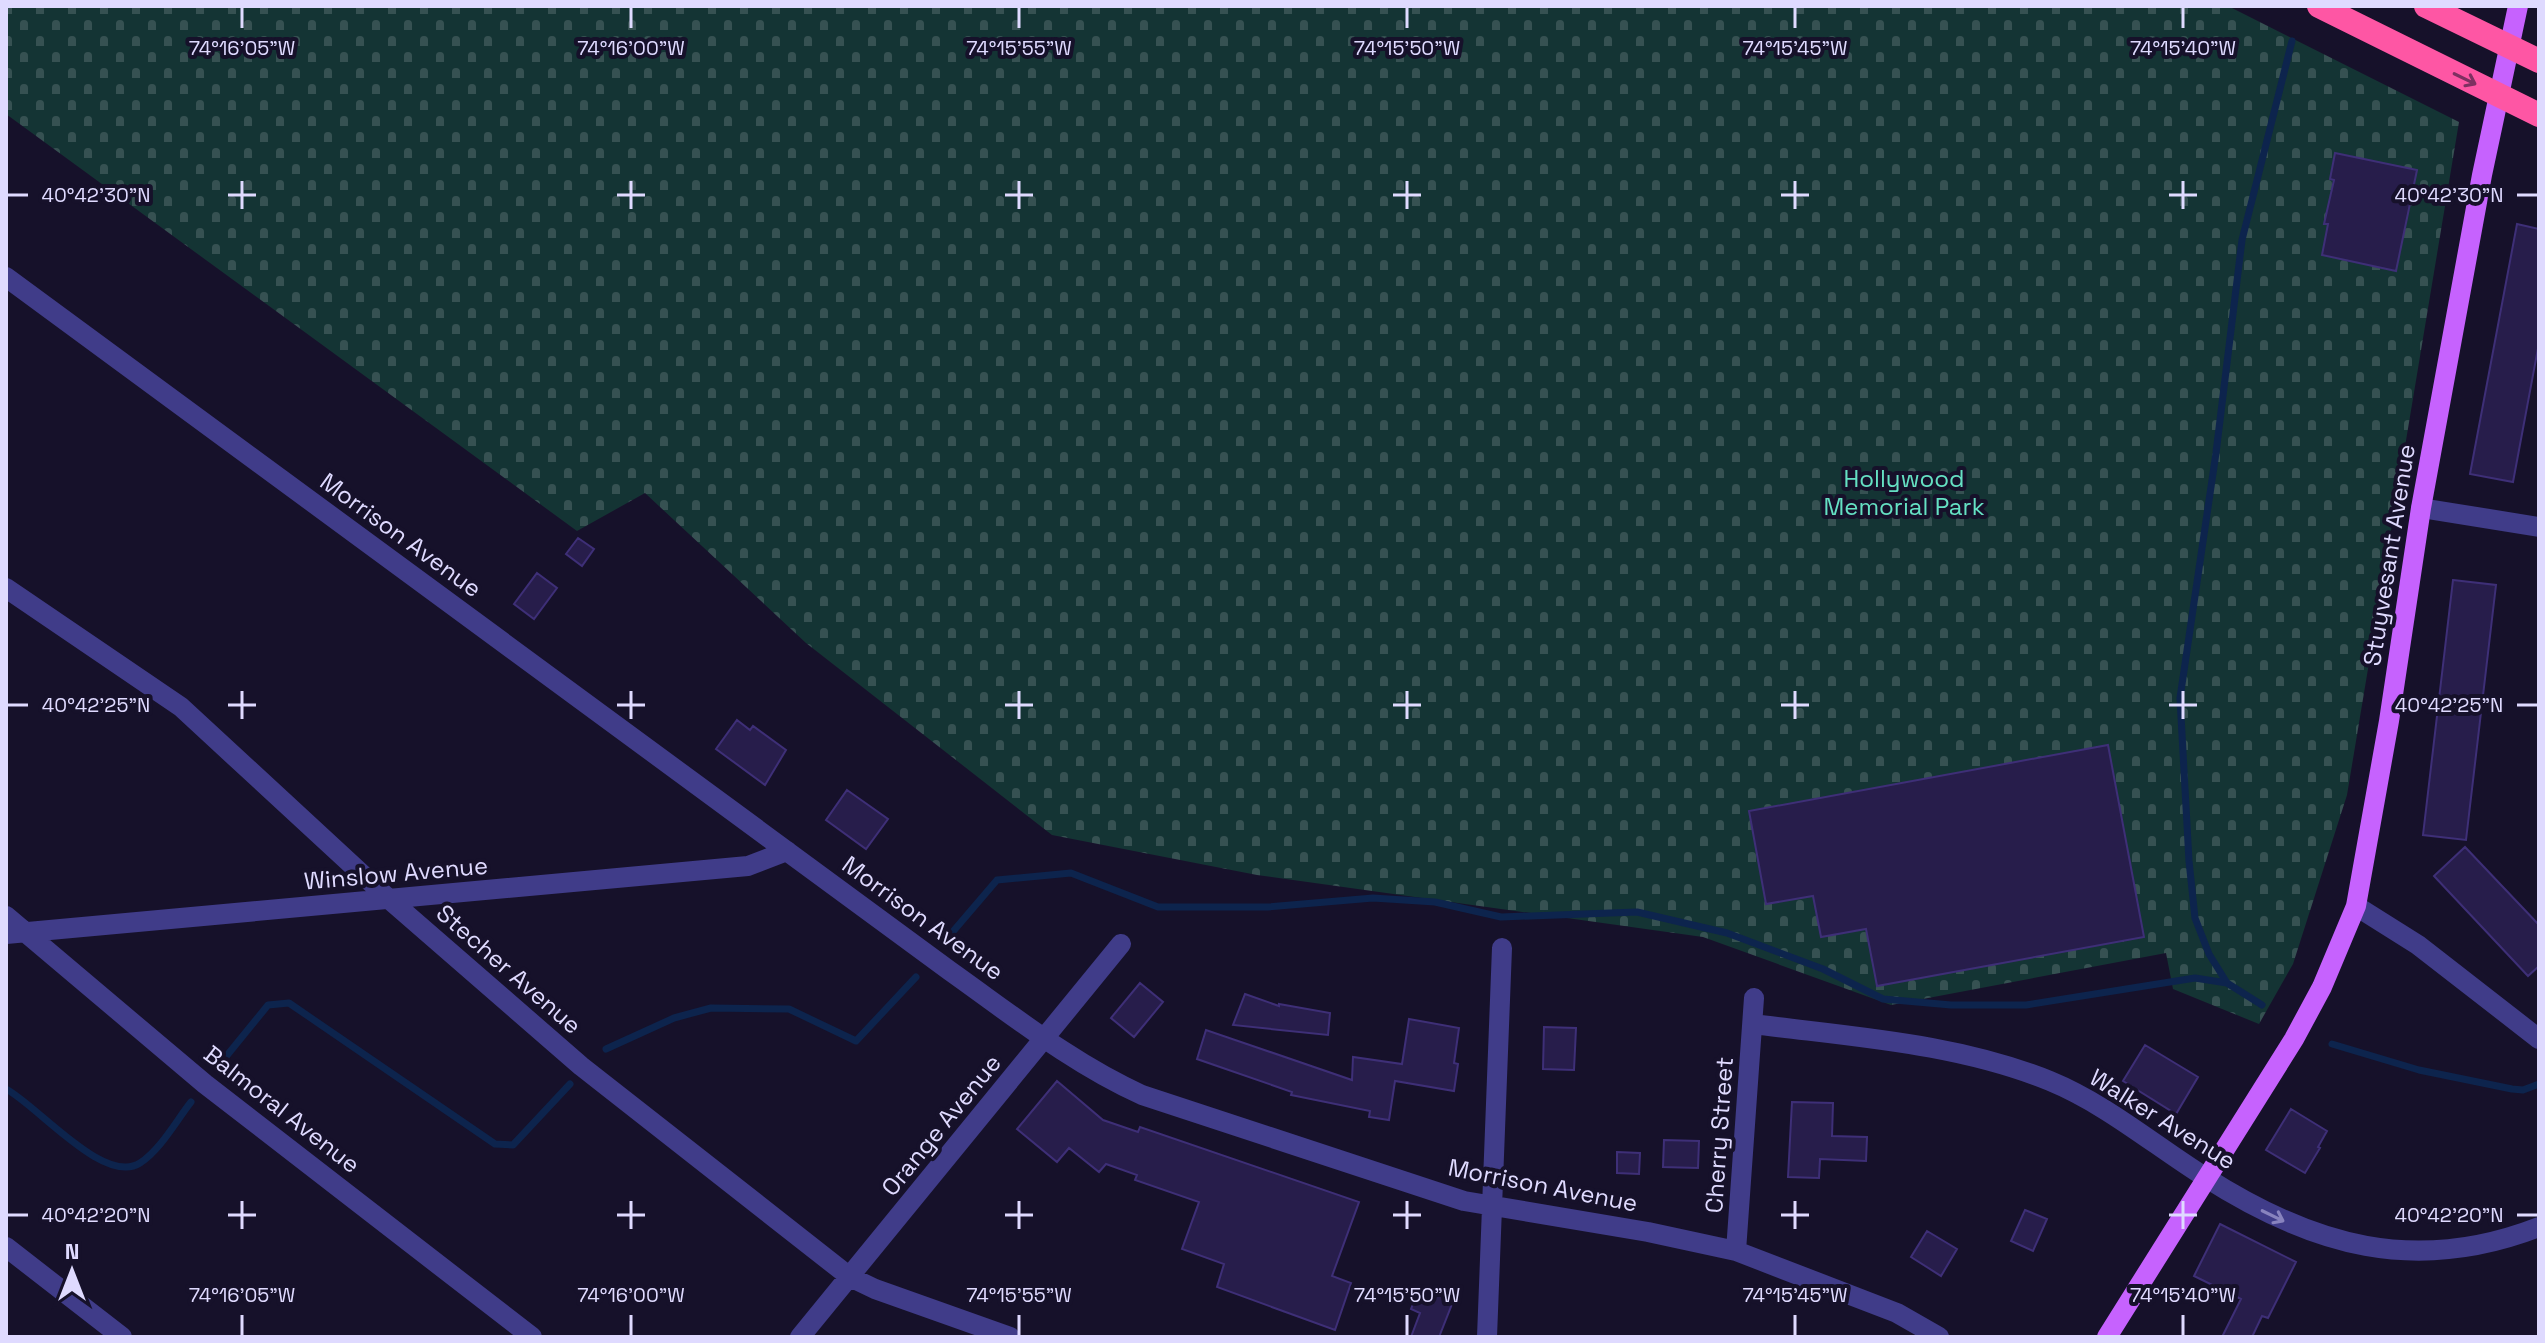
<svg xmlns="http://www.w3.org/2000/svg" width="2545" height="1343" viewBox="0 0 2545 1343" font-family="'Space Grotesk',sans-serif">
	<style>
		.cemetery { fill: url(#cemetery-stones) }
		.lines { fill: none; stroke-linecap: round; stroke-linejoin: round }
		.stream { stroke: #0d244d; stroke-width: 7 }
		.building { fill: #271d4b; stroke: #3e2f77; stroke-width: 2 }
		.minor { stroke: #403c89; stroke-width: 20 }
		.major { stroke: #c662fe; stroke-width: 20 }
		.highway { stroke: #fe56a4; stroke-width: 24 }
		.oneway { stroke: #7e3061 }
		.oneway2 { stroke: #8883be }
		.ticks { fill: none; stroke: #dfdaff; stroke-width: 3 }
		.labels { text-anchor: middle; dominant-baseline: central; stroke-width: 8; stroke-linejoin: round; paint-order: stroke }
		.park-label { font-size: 24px; fill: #65e1c3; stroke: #16112a }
		.street-label { font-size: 24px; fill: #dfdaff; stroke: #16112a }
		.ticks-label { font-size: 20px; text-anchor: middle; fill: #dfdaff; stroke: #16112a; stroke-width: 8; stroke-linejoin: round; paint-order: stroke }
	</style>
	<defs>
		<pattern id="cemetery-stones" width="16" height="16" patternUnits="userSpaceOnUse" patternTransform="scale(2)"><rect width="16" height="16" fill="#143434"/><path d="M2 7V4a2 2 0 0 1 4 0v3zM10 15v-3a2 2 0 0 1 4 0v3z" fill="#365152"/></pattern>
	</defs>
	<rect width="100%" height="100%" fill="#16112a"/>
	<path class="cemetery" d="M6 6H2228L2459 122 2347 795 2293 964 2259 1024 2173 989 2166 953 1891 1005 1703 937 1257 875 1052 835 806 643 645 493 577 531 6 114Z"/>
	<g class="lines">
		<path class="stream" d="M950 935 997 880 1071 873 1158 907H1268L1373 898 1435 902 1501 917 1637 912 1727 933 1823 969 1883 999 1951 1005H2026L2195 978 2227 983
			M2262 1005 2227 983 2209 954 2195 918 2189 861 2180 698 2216 453 2242 240 2292 41
			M2332 1044 2419 1070 2512 1089 2523 1090 2539 1084
			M606 1049 674 1018 711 1008 789 1009 856 1041 916 977
			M220 1064 268 1005 289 1003 495 1144 513 1145 570 1084
			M6 1089C37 1105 104 1186 140 1163 161 1149 176 1121 191 1102"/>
	</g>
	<path class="building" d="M2335 153 2417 170 2396 271 2322 255 2328 224H2324L2334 180 2330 179Z
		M2517 224 2539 229V343L2513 482 2470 474Z
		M578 538 594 549 582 566 566 554Z
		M537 573 557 588 534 619 514 604Z
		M2453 580 2496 585 2466 840 2423 835Z
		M737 720 750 730 753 726 786 750 765 785 716 749Z
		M2108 745 2144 937 1877 986 1866 929 1821 937 1813 896 1766 904 1749 811Z
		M847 790 888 819 866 849 826 820Z
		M2465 847 2539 925V966L2528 976 2434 876Z
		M1140 983 1163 1002 1134 1037 1111 1018Z
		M1245 994 1279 1006V1004L1330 1013 1328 1035 1233 1025Z
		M1409 1019 1459 1028 1454 1063 1458 1064 1454 1091 1395 1081 1389 1120 1369 1117 1370 1111 1291 1095 1292 1092 1197 1059 1206 1030 1352 1080 1353 1057 1402 1064Z
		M1544 1027 1576 1028 1574 1070 1543 1069Z
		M2145 1045 2198 1077 2176 1114 2123 1081Z
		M1057 1081 1103 1120 1138 1132 1140 1127 1359 1202 1332 1276 1351 1283 1335 1330 1217 1287 1224 1264 1182 1249 1199 1202 1135 1180 1137 1175 1106 1164 1099 1172 1069 1148 1057 1162 1017 1129Z
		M1792 1102 1833 1103 1832 1136 1867 1137 1866 1161 1820 1159 1819 1178 1788 1177Z
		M2291 1109 2327 1131 2318 1147 2320 1148 2305 1173 2266 1150Z
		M1664 1140 1699 1141 1698 1168 1663 1167Z
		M1617 1152 1640 1153 1639 1174 1617 1173Z
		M2025 1210 2047 1219 2033 1251 2011 1241Z
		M2220 1224 2296 1262 2268 1318 2262 1316 2252 1337H2222L2241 1299 2194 1276Z
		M1927 1231 1957 1249 1941 1276 1911 1257Z
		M1420 1286 1454 1299 1439 1337H1411L1420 1313 1411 1309Z"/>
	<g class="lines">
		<path class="minor" d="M6 277 950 971C1012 1015 1073 1064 1142 1095L1464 1201 1648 1232 1736 1251 1897 1313 1939 1337
			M2421 508 2539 527
			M6 588 181 707 390 900 581 1066 850 1277 875 1289 1010 1337
			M2356 906 2418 945 2539 1039
			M6 916 205 1084 532 1337
			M6 934 748 866 787 851
			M1753 1024C1853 1037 1956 1043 2050 1081 2106 1104 2154 1145 2205 1177 2313 1246 2415 1275 2539 1227
			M6 1247 122 1337
			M1736 1251 1754 998
			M800 1337 1121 944
			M1487 1337 1502 948"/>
		<path class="major" d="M2107 1337 2294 1039 2322 987 2356 906 2389 721 2421 508 2482 175 2518 6"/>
		<path class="highway" d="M2319 6 2539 115
			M2426 6 2539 61"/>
	</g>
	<defs><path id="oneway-shaft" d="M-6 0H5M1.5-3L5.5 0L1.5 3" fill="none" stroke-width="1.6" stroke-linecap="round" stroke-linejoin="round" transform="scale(2)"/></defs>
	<use class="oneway" href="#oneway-shaft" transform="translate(2465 79) rotate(26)"/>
	<use class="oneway2" href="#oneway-shaft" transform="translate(2273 1216) rotate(26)"/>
	<path class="ticks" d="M242 8V28M631 8V28M1019 8V28M1407 8V28M1795 8V28M2183 8V28M242 181V209M631 181V209M1019 181V209M1407 181V209M1795 181V209M2183 181V209M8 195H28M228 195H256M617 195H645M1005 195H1033M1393 195H1421M1781 195H1809M2169 195H2197M2517 195H2537M242 691V719M631 691V719M1019 691V719M1407 691V719M1795 691V719M2183 691V719M8 705H28M228 705H256M617 705H645M1005 705H1033M1393 705H1421M1781 705H1809M2169 705H2197M2517 705H2537M242 1201V1229M631 1201V1229M1019 1201V1229M1407 1201V1229M1795 1201V1229M2183 1201V1229M8 1215H28M228 1215H256M617 1215H645M1005 1215H1033M1393 1215H1421M1781 1215H1809M2169 1215H2197M2517 1215H2537M242 1315V1335M631 1315V1335M1019 1315V1335M1407 1315V1335M1795 1315V1335M2183 1315V1335"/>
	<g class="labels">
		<g class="park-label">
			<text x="1904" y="478">Hollywood<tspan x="1904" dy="28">Memorial Park</tspan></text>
		</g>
		<g class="street-label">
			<text transform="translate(401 535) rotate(36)">Morrison Avenue</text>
			<text transform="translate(2389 555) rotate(-81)">Stuyvesant Avenue</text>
			<text transform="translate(396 873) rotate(-5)">Winslow Avenue</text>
			<text transform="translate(923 918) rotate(36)">Morrison Avenue</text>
			<text transform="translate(509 969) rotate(41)">Stecher Avenue</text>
			<text transform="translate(282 1109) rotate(38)">Balmoral Avenue</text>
			<text transform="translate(2163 1119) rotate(32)">Walker Avenue</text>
			<text transform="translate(941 1125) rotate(-51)">Orange Avenue</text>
			<text transform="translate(1719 1135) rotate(-86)">Cherry Street</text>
			<text transform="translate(1543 1185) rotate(11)">Morrison Avenue</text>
		</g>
	</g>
	<g class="ticks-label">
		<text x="242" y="55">74°16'05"W</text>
		<text x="631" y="55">74°16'00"W</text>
		<text x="1019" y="55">74°15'55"W</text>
		<text x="1407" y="55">74°15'50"W</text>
		<text x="1795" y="55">74°15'45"W</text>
		<text x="2183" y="55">74°15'40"W</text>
		<text x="96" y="202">40°42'30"N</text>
		<text x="2449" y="202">40°42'30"N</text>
		<text x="96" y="712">40°42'25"N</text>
		<text x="2449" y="712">40°42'25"N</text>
		<text x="96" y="1222">40°42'20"N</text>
		<text x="2449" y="1222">40°42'20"N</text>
		<text x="242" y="1302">74°16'05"W</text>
		<text x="631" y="1302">74°16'00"W</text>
		<text x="1019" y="1302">74°15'55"W</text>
		<text x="1407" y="1302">74°15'50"W</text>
		<text x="1795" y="1302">74°15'45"W</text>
		<text x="2183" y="1302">74°15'40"W</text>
	</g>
	<rect width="2545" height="1343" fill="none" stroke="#dfdaff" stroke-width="16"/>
	<g transform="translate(72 1271)" stroke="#16112a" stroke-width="6" paint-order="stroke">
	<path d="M0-6L14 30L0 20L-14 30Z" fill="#dfdaff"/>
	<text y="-12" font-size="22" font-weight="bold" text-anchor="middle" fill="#dfdaff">N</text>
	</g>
</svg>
